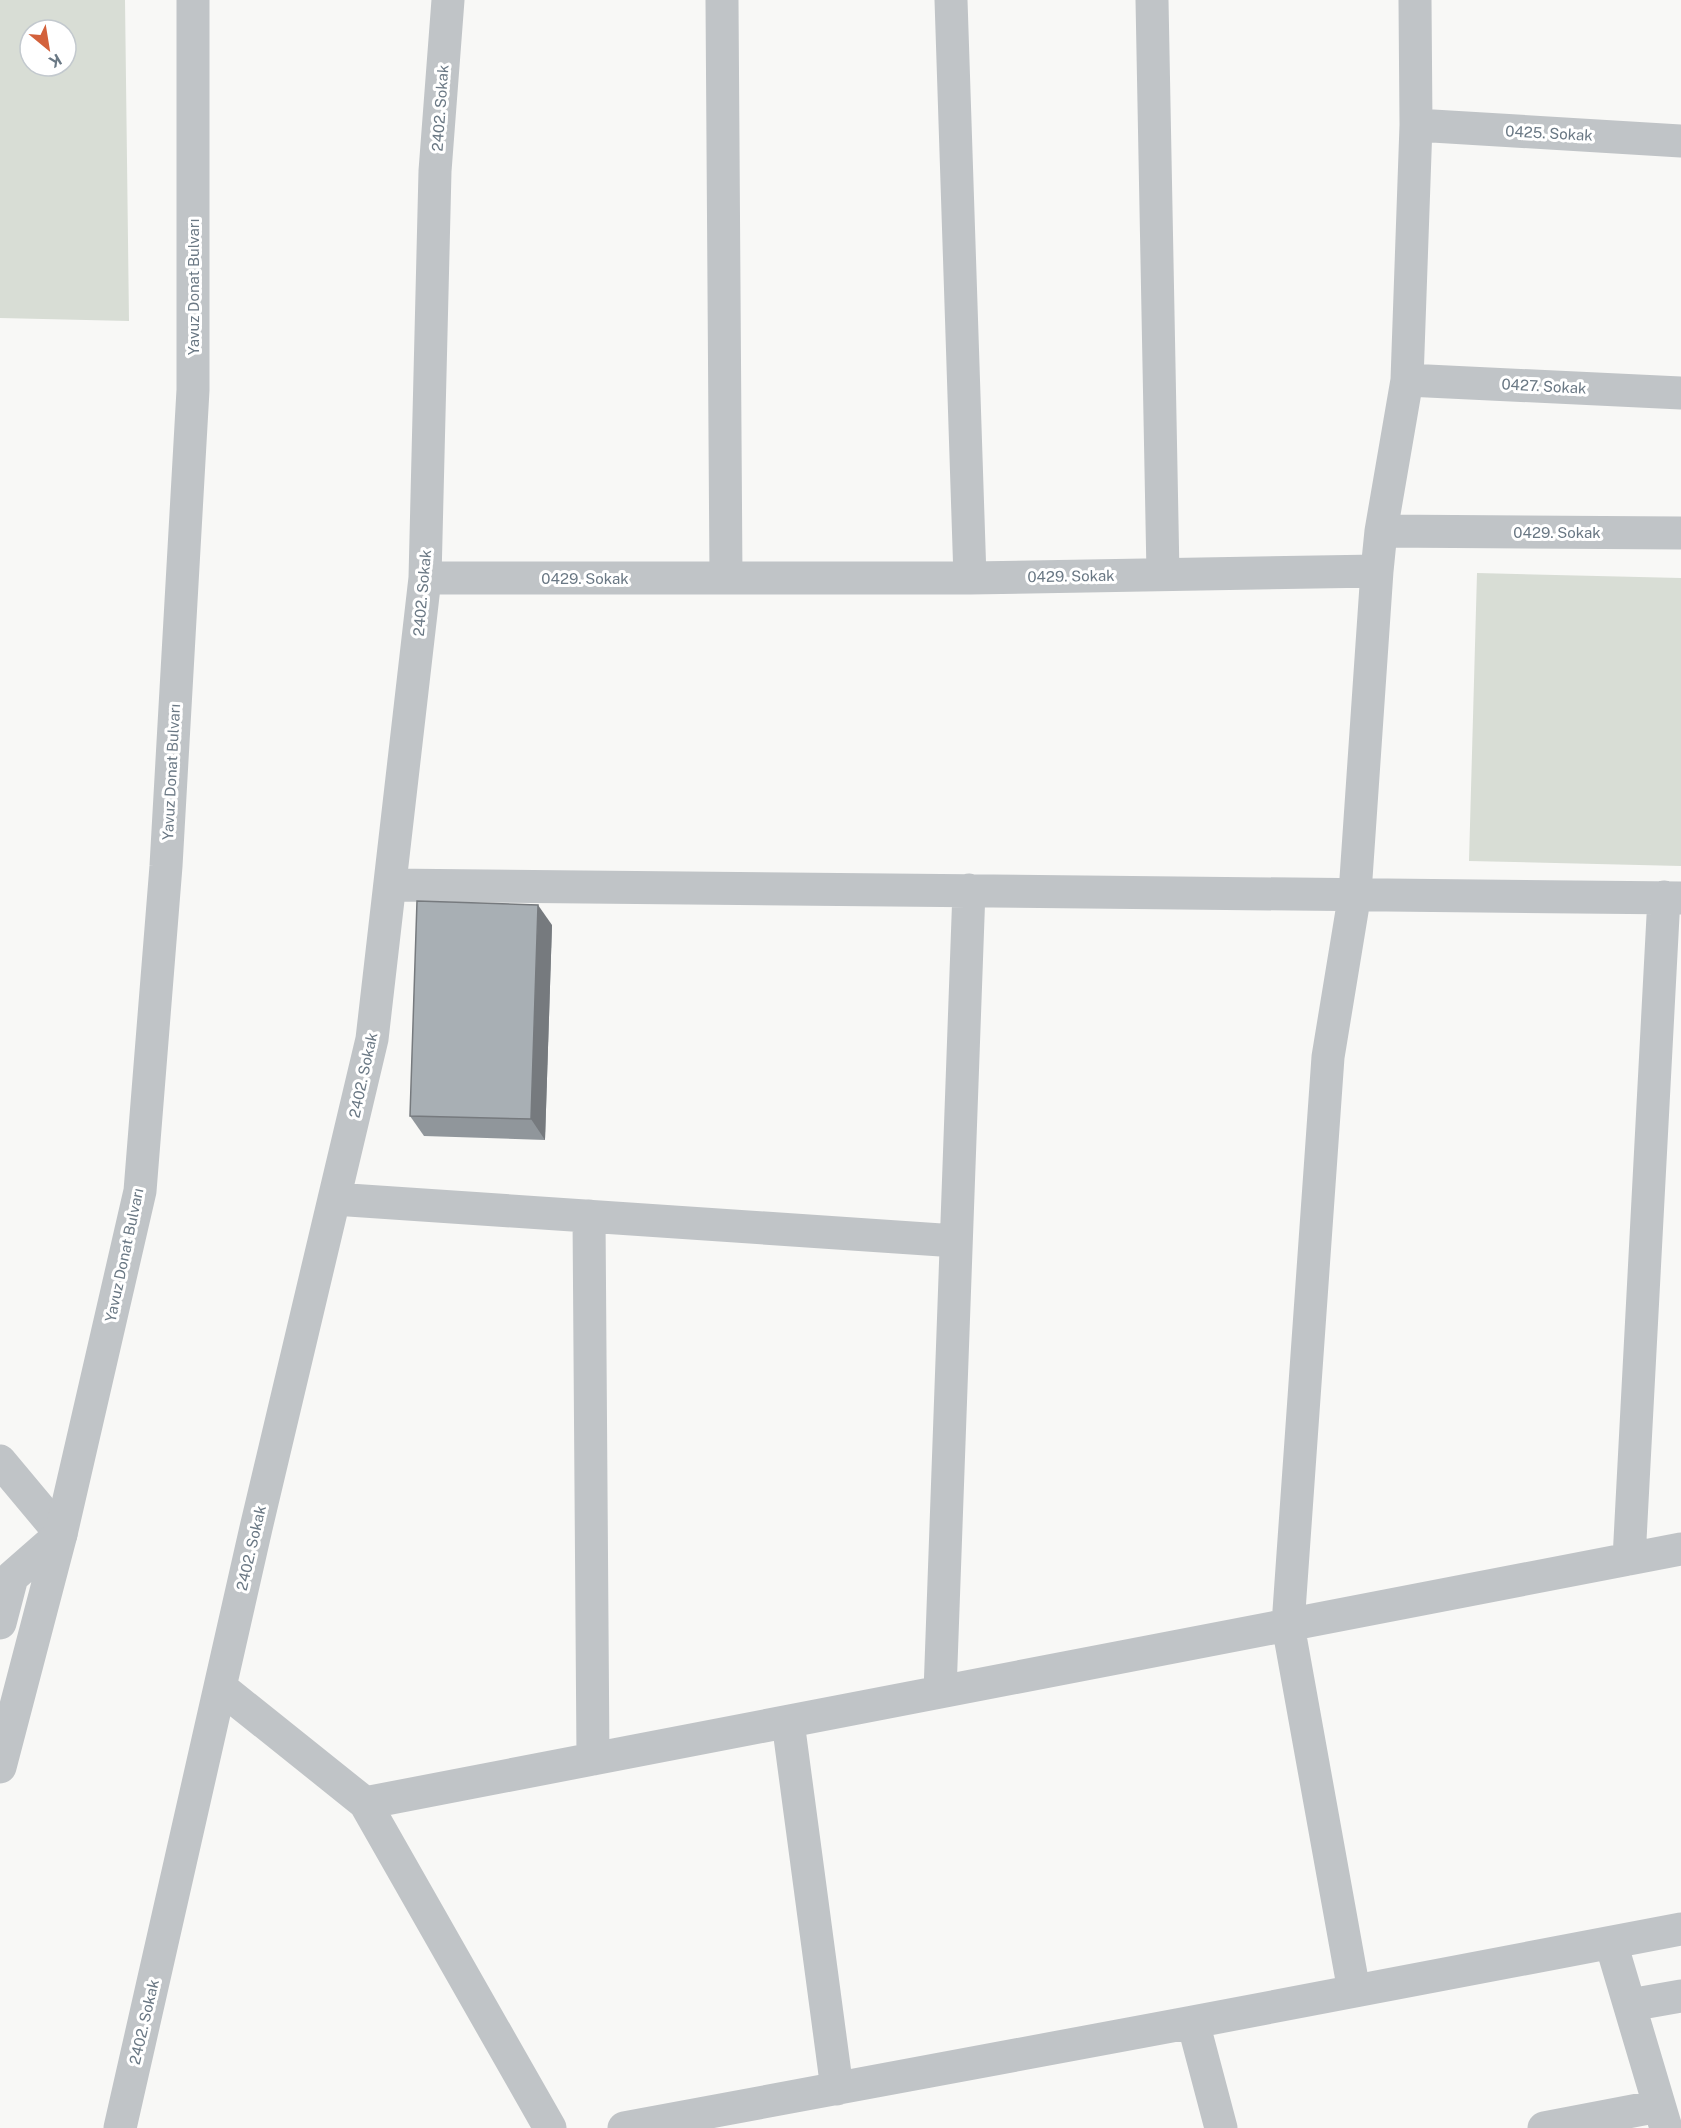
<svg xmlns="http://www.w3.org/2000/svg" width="1681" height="2128" viewBox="0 0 1681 2128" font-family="'Public Sans',sans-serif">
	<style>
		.green { fill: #d8ddd5; fill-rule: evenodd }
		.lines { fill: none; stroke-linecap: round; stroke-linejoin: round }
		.minor { stroke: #c0c4c7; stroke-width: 33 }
		.tertiary { stroke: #c0c4c7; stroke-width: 33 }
		.wall { fill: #90969b }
		.shaded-wall { fill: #767a7e }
		.building { fill: #a8afb4; stroke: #767a7e; stroke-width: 1.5 }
		.labels { text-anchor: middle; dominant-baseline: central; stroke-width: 6; stroke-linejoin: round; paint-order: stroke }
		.street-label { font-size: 15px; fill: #6a7884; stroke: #fff }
	</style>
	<rect width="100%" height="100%" fill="#f8f8f6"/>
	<path class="green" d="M0 0H125L129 321 0 318ZM30 30H66V66H30Z
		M1477 573 1681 578V866L1469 861Z"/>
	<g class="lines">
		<path class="minor" d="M722 0 726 578
			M951 0 970 578
			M1152 0 1163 574
			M1416 125 1681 141
			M1407 380 1681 393
			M1381 531 1407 380 1416 125 1415 0
			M425 578H970L1377 571 1381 531 1681 533
			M390 885 1681 898
			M334 1199 956 1241
			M589 1216 593 1759
			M0 1461 61 1534
			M1629 1559 1664 897
			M220 1687 365 1803 550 2128
			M940 1692 969 890
			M788 1722 837 2089
			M365 1803 1681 1549
			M1611 1943 1666 2128
			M1354 1991 1288 1625 1328 1057 1355 893 1377 571
			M1630 2005 1681 1996
			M120 2128 256 1528 372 1039 425 578 435 171 448 0
			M624 2128 1193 2022
			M1221 2128 1193 2022 1681 1929
			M1544 2128 1659 2106"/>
		<path class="tertiary" d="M0 1623 12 1577 61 1534
			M0 1767 61 1534 140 1191 166 866 193 390V0"/>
	</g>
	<path class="wall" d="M552 925 545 1140 424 1136 410 1116Z"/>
	<path class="shaded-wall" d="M538 905 552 925 545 1140 531 1119Z"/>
	<path class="building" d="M417 901 538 905 531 1119 410 1116Z"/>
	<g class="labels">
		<g class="street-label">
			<text transform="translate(440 108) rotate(-86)">2402. Sokak</text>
			<text transform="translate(1549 133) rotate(3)">0425. Sokak</text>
			<text transform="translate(193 287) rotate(-90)">Yavuz Donat Bulvarı</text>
			<text transform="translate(1544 386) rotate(3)">0427. Sokak</text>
			<text x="1557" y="532">0429. Sokak</text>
			<text transform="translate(1071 576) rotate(-1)">0429. Sokak</text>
			<text x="585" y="578">0429. Sokak</text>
			<text transform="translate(422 593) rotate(-85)">2402. Sokak</text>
			<text transform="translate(171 772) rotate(-87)">Yavuz Donat Bulvarı</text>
			<text transform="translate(363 1075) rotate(-78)">2402. Sokak</text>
			<text transform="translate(124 1255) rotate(-78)">Yavuz Donat Bulvarı</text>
			<text transform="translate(251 1548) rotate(-77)">2402. Sokak</text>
			<text transform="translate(144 2022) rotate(-77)">2402. Sokak</text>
		</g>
	</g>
	<g transform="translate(48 48) rotate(150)"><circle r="28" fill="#ffffff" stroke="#c3c9ce" stroke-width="1.5"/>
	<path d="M0-4.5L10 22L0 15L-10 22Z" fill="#d3613b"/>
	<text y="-9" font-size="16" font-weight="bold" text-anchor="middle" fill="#6a7884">K</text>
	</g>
</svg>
